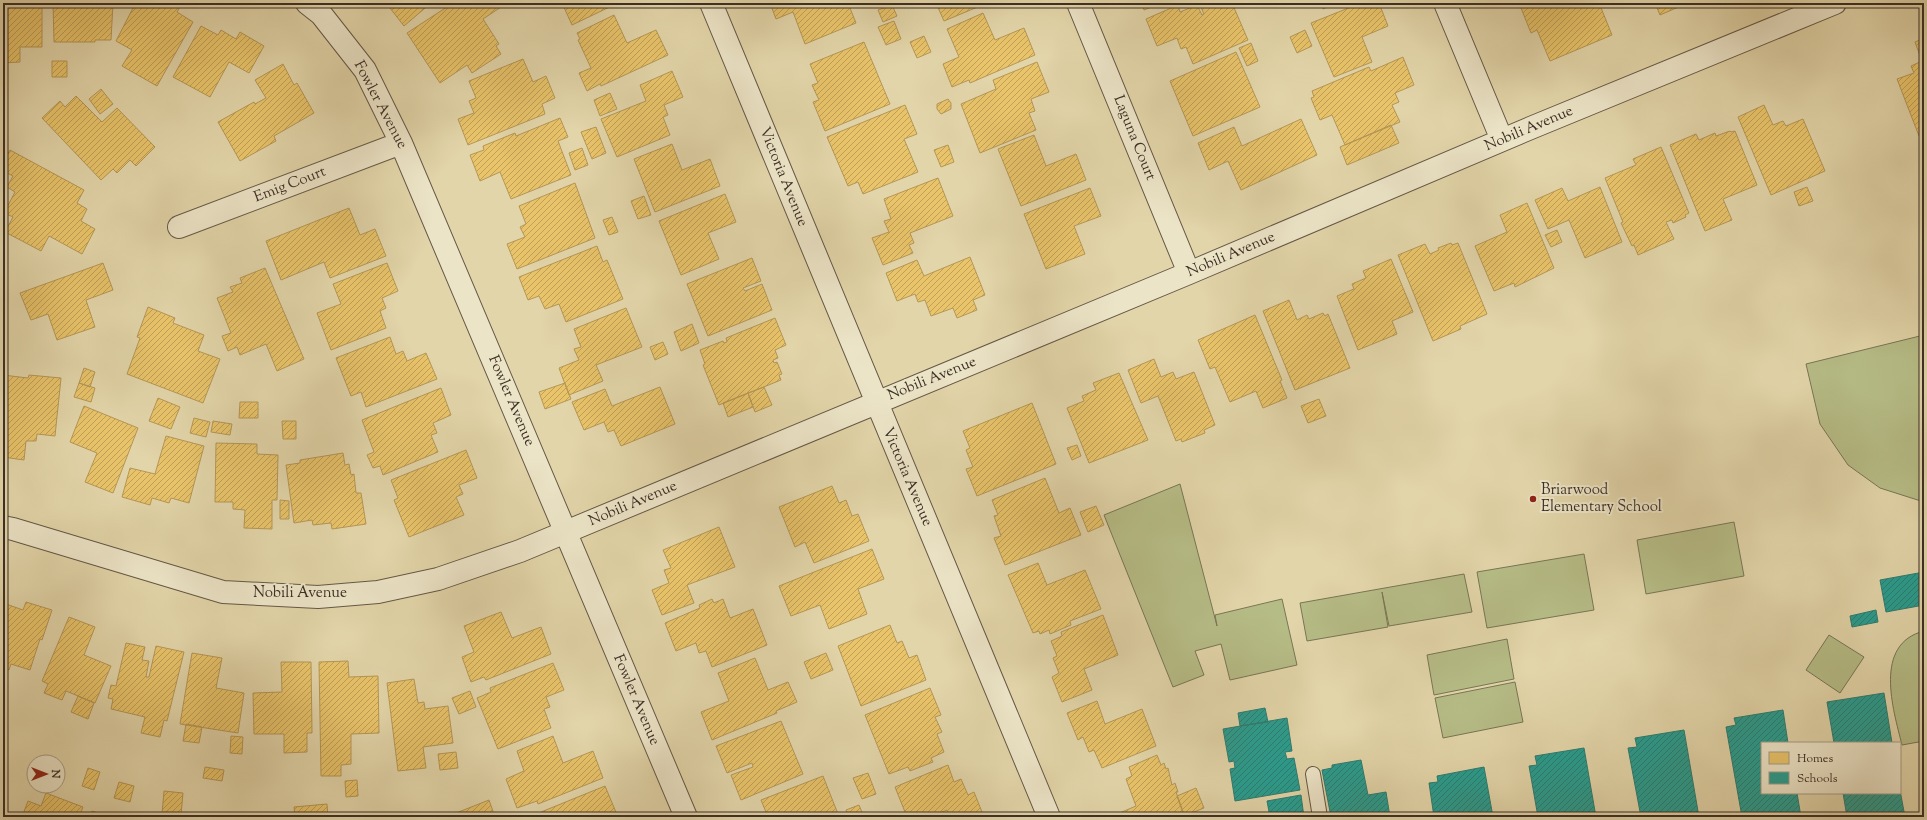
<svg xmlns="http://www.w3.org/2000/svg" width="1927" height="820" viewBox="0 0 1927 820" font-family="'Sorts Mill Goudy',serif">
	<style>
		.green { fill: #b6bc86; stroke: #787656 }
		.homes { fill: url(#homes-hatch); stroke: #b59756 }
		.schools { fill: url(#schools-hatch); stroke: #2f7c70 }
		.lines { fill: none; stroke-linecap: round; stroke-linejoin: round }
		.lane-casing { stroke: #655847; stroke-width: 16 }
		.street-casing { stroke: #655847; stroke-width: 24 }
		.lane { stroke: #ece4c7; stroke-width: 14 }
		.street { stroke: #ece4c7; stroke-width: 22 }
		.poi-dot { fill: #8f2418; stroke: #ece4c7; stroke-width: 1.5 }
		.labels { text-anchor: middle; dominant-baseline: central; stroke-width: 4; stroke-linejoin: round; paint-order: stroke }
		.street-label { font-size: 15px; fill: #3b2f26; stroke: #ece4c7 }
		.poi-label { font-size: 15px; fill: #3b2f26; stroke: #ece4c7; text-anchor: start }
	</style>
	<defs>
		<pattern id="homes-hatch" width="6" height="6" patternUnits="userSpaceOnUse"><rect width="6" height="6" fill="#e9c46a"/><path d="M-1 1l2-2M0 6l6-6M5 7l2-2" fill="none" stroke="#bea057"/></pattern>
		<pattern id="schools-hatch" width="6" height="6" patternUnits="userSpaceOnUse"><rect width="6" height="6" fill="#2a9d8f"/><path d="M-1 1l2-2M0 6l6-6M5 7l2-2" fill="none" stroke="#258075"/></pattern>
	</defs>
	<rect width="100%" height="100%" fill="#e2d5a9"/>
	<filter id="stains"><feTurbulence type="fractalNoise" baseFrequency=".005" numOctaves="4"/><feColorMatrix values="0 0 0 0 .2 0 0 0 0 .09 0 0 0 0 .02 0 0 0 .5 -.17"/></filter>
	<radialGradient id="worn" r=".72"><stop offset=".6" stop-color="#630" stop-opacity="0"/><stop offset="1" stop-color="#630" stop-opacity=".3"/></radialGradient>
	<path class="green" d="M1924 335V502L1880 488 1848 465 1820 424 1806 364Z
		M1180 484 1217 626 1215 615 1282 599 1297 665 1230 680 1221 644 1195 651 1204 675 1173 687 1104 515Z
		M1734 522 1744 576 1646 594 1637 540Z
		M1584 554 1594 610 1487 628 1477 572Z
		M1464 574 1472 612 1389 626 1382 592 1388 627 1307 641 1300 603Z
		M1924 631V741L1902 745C1893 709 1873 644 1924 631Z
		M1829 635 1864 657 1840 693 1806 670Z
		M1507 639 1514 679 1434 695 1427 655Z
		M1515 682 1523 722 1443 738 1435 698Z"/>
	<path class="homes" d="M3 3H42V47H20V62L3 63Z
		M53 3H113L111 40H95V42H54Z
		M130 3H173L180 7 177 12 193 22 157 86 122 66 132 50 116 41 133 8 128 6Z
		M386 3H431L404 26Z
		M453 3H499L501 7 483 19 499 44 496 46 501 54 472 73 467 65 440 83 407 33Z
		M562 3H618L572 25Z
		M770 3H848L856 23 805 44 793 12 776 19Z
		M936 3H979L980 6 944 21Z
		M1141 3H1162L1144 10Z
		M1199 3H1218L1220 8 1232 3 1248 40 1193 64 1186 47 1181 49 1177 38 1157 46 1146 19 1178 5 1180 12 1197 5 1202 15 1204 14Z
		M1321 3H1337L1323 9Z
		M1361 3H1379L1388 26 1362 37 1372 62 1334 77 1311 23Z
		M1533 3H1599L1612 35 1550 61 1537 30 1531 33 1521 8Z
		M1655 3H1688L1660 15Z
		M892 5 897 16 883 22 878 10Z
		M983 13 995 40 1024 28 1035 55 970 83 969 80 952 87 943 64 959 57 947 29Z
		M614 15 627 43 656 30 668 55 601 86 600 84 587 91 579 73 591 68 578 40 580 39 577 33Z
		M894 21 901 39 886 45 878 27Z
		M201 26 218 35 221 30 236 39 240 32 264 46 249 73 229 62 210 97 173 77Z
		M1305 30 1312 46 1297 53 1290 37Z
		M924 36 931 52 917 58 910 42Z
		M1924 38V134L1919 136 1897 79 1914 73 1911 66 1922 61 1915 42Z
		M864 42 890 104 825 131 813 102 819 100 812 85 818 83 810 64Z
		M1251 43 1258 61 1247 66 1239 48Z
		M1236 52 1260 107 1193 136 1170 81Z
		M1403 57 1414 85 1395 93 1399 102 1392 105 1400 122 1345 145 1332 115 1320 120 1311 98 1314 97 1312 91 1369 67 1371 71Z
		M523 59 533 82 546 76 555 98 542 104 545 114 468 145 458 119 474 113 469 101 476 98 469 81Z
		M52 61H67V77H52Z
		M1037 62 1049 92 1031 99 1035 111 1029 113 1036 130 980 153 961 104 996 89 993 80Z
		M283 64 294 85 297 83 314 113 274 136 276 141 240 161 218 122 254 102 255 104 266 98 255 80Z
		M672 71 683 97 664 105 668 115 663 117 670 135 617 157 601 119 646 101 640 85Z
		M101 89 113 104 100 114 89 99Z
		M610 93 617 109 600 116 594 100Z
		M76 96 102 122 117 108 155 147 136 166 130 160 117 173 113 169 101 180 42 118 60 101 65 107Z
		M948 99 951 103V109L941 114 937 109V104Z
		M905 105 917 134 904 139 918 172 863 194 858 182 848 186 827 137Z
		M1764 105 1773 125 1783 121 1786 126 1803 119 1825 171 1771 195 1738 117Z
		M560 118 568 137 558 141 571 175 511 199 500 172 480 181 470 155 484 150 483 146 515 133 516 136Z
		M1301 119 1317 155 1241 190 1228 161 1209 170 1198 143 1234 127 1242 146Z
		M1391 125 1399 143 1347 165 1340 147Z
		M596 127 606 153 592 159 581 132Z
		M1730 131 1731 132 1735 131 1757 185 1723 199 1732 220 1705 231 1670 145 1696 134 1699 140 1715 133 1716 136Z
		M1034 135 1046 166 1076 154 1086 180 1021 206 998 149Z
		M672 144 682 170 710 159 720 186 655 212 634 159Z
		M948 145 954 162 941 167 934 150Z
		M1661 147 1689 213 1685 215 1686 217 1673 223 1672 220 1666 222 1674 239 1638 255 1634 245 1632 246 1621 223 1623 222 1605 178 1636 165 1633 159Z
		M582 148 588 165 575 170 569 153Z
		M10 150 84 190 77 203 87 209 81 221 95 229 82 254 49 236 41 251 5 232 13 217 4 213 15 192 7 187 13 176 3 171V162Z
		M938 178 953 216 910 233 914 243 909 245 913 253 883 265 872 238 889 232 884 221 891 219 884 199Z
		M575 183 595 238 517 269 507 244 525 237 520 227 526 224 519 206Z
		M1600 187 1622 242 1585 258 1569 220 1548 229 1535 200 1562 188 1568 201Z
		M1807 187 1813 201 1799 206 1794 192Z
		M1090 188 1101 216 1074 226 1085 254 1046 269 1024 214Z
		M725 194 736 222 708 233 719 259 681 275 659 221Z
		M644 196 651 215 638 219 631 201Z
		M1527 203 1554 268 1515 287 1514 283 1494 291 1475 246 1507 232 1500 215Z
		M349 208 360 235 375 229 386 256 330 278 324 262 281 280 266 241Z
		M612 217 618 232 609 235 603 220Z
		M1557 230 1562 242 1551 247 1545 235Z
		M1451 243 1452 245 1458 243 1487 314 1460 326 1461 329 1433 341 1398 255 1425 244 1430 254 1439 250 1438 248Z
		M597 246 603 262 607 260 623 299 566 322 559 304 545 309 539 296 528 300 519 277Z
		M970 257 985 295 973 300 977 310 957 318 953 308 931 316 925 300 918 302 915 294 897 301 886 273 917 260 924 276Z
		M752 258 761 281 743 288 745 291 762 284 772 310 708 336 687 284Z
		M1391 259 1413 312 1392 321 1397 334 1358 350 1337 296 1354 289 1352 284 1366 278 1363 271Z
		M103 263 113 290 86 300 95 327 57 340 48 314 31 320 20 293Z
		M387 263 398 291 382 298 386 308 380 311 386 328 331 350 317 313 341 304 333 284Z
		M265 268 304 359 277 371 266 344 240 355 237 347 228 351 222 336 231 333 217 298 233 292 230 287 242 283 240 278Z
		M1289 300 1297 320 1307 315 1309 319 1323 313 1325 316 1328 314 1350 368 1295 390 1263 311Z
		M148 307 175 318 173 323 204 335 198 351 220 359 203 403 127 374 140 338 137 337Z
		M626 308 642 347 596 365 603 381 569 395 559 368 579 360 574 349 581 347 574 329Z
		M1255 315 1282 380 1280 381 1287 398 1263 408 1256 391 1230 402 1215 367 1210 369 1198 340Z
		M775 318 786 345 775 350 778 358 773 360 774 363 777 362 782 374 779 375 781 380 719 405 703 365 705 364 700 350 723 341 724 343 727 342 726 338Z
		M692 324 699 343 681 351 674 332Z
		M390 337 396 354 403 351 407 361 426 353 437 379 366 407 361 392 351 396 336 358Z
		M663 342 668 354 655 360 650 347Z
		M1154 359 1161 377 1173 372 1176 379 1194 372 1215 425 1204 430 1205 433 1182 442 1181 439 1176 441 1158 396 1141 403 1128 370Z
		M84 368 95 372 90 387 79 383Z
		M1119 373 1148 440 1089 463 1067 408 1084 401 1082 396 1096 390 1093 383Z
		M3 375 28 378 29 375 61 378 55 436 37 434 36 441H26L24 460 3 457Z
		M79 383 95 388 91 402 74 397Z
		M565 383 571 399 545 409 539 392Z
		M660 387 675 424 621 446 614 430 608 432 604 422 584 430 572 402 605 389 612 406Z
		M764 387 772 405 755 412 748 393Z
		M441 388 451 415 433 423 437 433 431 435 438 452 383 475 380 466 373 468 367 455 374 452 362 420Z
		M748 393 753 407 728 417 723 403Z
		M158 398 180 407 171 429 149 421Z
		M1319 399 1326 416 1308 423 1301 406Z
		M240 402H258V418H239Z
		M1032 403 1056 464 977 496 966 469 973 467 966 450 970 448 963 431Z
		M84 406 138 428 113 493 85 482 97 453 70 442Z
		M194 418 210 422 206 437 190 433Z
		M213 421 232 424 230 435 211 432Z
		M282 421H296V439H283Z
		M166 436 204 446 189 503 171 498 169 503 152 498 150 505 122 497 130 468 155 474Z
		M216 443 257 444V454L278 455 277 500H272V529L244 528 245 510 233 509V502H215Z
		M1077 445 1081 456 1072 460 1067 448Z
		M466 450 477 478 459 485 463 494 456 497 464 515 409 537 394 500 398 498 391 480Z
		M343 453 345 465 349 464 351 475 354 474 356 493H361L366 524 332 529 331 523 313 525 312 520 294 523 286 465 300 463V460Z
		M1045 478 1059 513 1070 508 1081 535 1005 565 994 538 1001 536 994 516 998 515 992 500Z
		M832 486 839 503 846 500 852 516 858 514 869 541 814 563 805 542 795 547 779 507Z
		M280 500 289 501V519H280Z
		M1096 506 1104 525 1088 532 1080 512Z
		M719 527 735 567 687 585 694 603 662 615 652 590 669 583 664 570 671 568 663 550Z
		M872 549 884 579 858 589 867 614 829 629 820 605 791 616 779 586Z
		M1038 563 1047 585 1085 570 1101 609 1070 621 1071 625 1050 634 1049 630 1040 634 1039 631 1033 633 1008 575Z
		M712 599 714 603 723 599 730 618 753 609 767 645 712 667 706 651 699 653 696 643 676 651 665 623 700 608 699 605Z
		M26 602 52 610 42 640 40 639 30 670 11 664 9 670 3 668V606L5 607 6 604 23 610Z
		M501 612 512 638 541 627 551 654 486 680 484 677 471 682 462 657 474 652 464 626Z
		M1103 615 1118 655 1084 669 1092 690 1062 702 1052 677 1059 673 1053 658 1057 656 1051 641 1062 636 1061 632Z
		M69 617 95 627 84 655 111 666 95 703 66 691 62 700 44 693 48 684 42 681Z
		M890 625 897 643 902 641 909 658 917 655 926 680 861 706 838 646Z
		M126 643 145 647 142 660 149 661 146 677H149L156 646 184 652 167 721 164 720 160 737 141 733 145 717 111 709 113 699 108 698 111 685 116 686Z
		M192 653 222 658 216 688 244 693 238 733 180 724Z
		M826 653 833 670 811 679 804 662Z
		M755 658 768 690 788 682 797 702 776 711 777 713 712 740 701 712 729 701 718 673Z
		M348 661 349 677 378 676 379 733 351 734V764L341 765V776H321L319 662Z
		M281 662H311L312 733H307V752L284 753V734H254L253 693 282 692Z
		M553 663 564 690 546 697 550 707 544 709 551 728 498 749 477 698 491 692 490 688Z
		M414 679 418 703 424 702 425 709 448 706 453 743 423 747 426 768 398 771 387 683Z
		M930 688 941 715 935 717 942 732 937 734 944 752 931 758 933 762 910 771 908 767 889 774 865 715Z
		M470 691 476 707 459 714 452 698Z
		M78 696 94 703 88 719 71 712Z
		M1097 701 1105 724 1142 709 1156 746 1102 768 1094 750 1089 752 1083 737 1078 740 1067 713Z
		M781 721 803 774 741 800 731 775 753 767 752 763 727 773 716 746Z
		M186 724 202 727 199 743 183 741Z
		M231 736 243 737 242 754 230 753Z
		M553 736 563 763 593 751 603 778 538 804 537 801 517 808 506 779 524 771 517 751Z
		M456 752 458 768 440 770 438 754Z
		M1157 755 1161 765 1164 763 1166 769 1168 768 1172 785 1175 783 1178 792H1176L1185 817H1110L1136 806 1126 779 1132 776 1129 767Z
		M948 765 954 782 961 779 968 795 974 792 984 817H950L947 810 930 817H907L895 787Z
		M205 767 224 770 222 781 203 778Z
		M88 768 100 772 94 790 82 786Z
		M868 773 876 794 862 799 853 778Z
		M823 776 838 814 832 817H768L761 800Z
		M357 780 358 796 346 797 345 781Z
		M119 782 134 786 130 802 114 798Z
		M605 786 618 817H537L542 815 541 812Z
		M1196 788 1204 808 1184 816 1177 796Z
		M164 791 183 793 181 815 162 814Z
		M46 793 83 807 79 817H22L28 801 41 806Z
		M489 800 495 817H452L451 815Z
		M327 804 328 817H295L294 807Z
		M859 805 864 817H848L846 810Z
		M92 811 110 817H90Z"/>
	<path class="schools" d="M1924 572V605L1886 612 1880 580Z
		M1876 610 1878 622 1852 627 1850 616Z
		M1884 693 1892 743H1834L1827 702Z
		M1265 708 1268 722 1240 726 1238 713Z
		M1783 710 1788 743H1762V793H1797L1801 817H1742L1726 727 1736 725 1734 718Z
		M1287 718 1292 751 1285 752 1287 759 1294 758 1300 790 1235 801 1230 769 1235 768 1234 761 1229 762 1223 729Z
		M1684 730 1699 817H1641L1628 748 1637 747 1635 738Z
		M1584 748 1596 817H1538L1529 766 1537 765 1535 756Z
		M1361 760 1368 795 1386 792 1390 817H1331L1322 770 1332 768V765Z
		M1484 767 1493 817H1434L1429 783 1438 782 1437 776Z
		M1900 790 1905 817H1847L1843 793H1900Z
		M1301 795 1304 817H1270L1267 801Z"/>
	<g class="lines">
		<defs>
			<path id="lane" d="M1313 774 1320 817"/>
			<path id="street" d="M307 3 321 14 365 70 401 143 686 817
				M711 3 1049 817
				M1078 3 1189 273
				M1445 3 1502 140
				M179 227 401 143
				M3 527 13 529 223 592 318 597 378 592 438 579 520 551 1189 273 1533 127 1835 3"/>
		</defs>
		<use href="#lane" class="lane-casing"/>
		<use href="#street" class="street-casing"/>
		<use href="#lane" class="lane"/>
		<use href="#street" class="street"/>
	</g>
	<circle class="poi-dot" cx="1533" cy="499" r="4"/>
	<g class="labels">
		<g class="street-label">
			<text transform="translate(380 105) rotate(62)">Fowler Avenue</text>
			<text transform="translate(1529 129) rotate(-23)">Nobili Avenue</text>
			<text transform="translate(1134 138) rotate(68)">Laguna Court</text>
			<text transform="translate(783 177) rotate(68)">Victoria Avenue</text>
			<text transform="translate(290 185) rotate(-21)">Emig Court</text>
			<text transform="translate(1231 255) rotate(-23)">Nobili Avenue</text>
			<text transform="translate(932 379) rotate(-22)">Nobili Avenue</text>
			<text transform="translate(511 401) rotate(67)">Fowler Avenue</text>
			<text transform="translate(907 477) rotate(67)">Victoria Avenue</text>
			<text transform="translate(633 504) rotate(-23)">Nobili Avenue</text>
			<text x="300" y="593">Nobili Avenue</text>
			<text transform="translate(636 700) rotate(67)">Fowler Avenue</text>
		</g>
		<g class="poi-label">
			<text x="1541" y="490">Briarwood<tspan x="1541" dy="17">Elementary School</tspan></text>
		</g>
	</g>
	<rect width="1927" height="820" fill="none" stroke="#e2d5a9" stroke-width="16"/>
	<rect x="4" y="4" width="1919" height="812" fill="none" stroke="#3b2f26" stroke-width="2"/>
	<rect x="8" y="8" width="1911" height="804" fill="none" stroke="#3b2f26"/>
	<rect x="1761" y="742" width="140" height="52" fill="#ece4c7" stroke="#a59c87"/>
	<rect x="1769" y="752" width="20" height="12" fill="#e9c46a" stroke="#a59c87"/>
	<text x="1797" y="762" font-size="12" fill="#3b2f26">Homes</text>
	<rect x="1769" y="772" width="20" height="12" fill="#2a9d8f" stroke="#a59c87"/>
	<text x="1797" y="782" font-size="12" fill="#3b2f26">Schools</text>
	<g transform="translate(46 774) rotate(90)"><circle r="19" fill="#ece4c7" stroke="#a59c87"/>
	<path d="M0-3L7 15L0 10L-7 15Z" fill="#8f2418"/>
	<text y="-6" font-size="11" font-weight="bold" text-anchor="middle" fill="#3b2f26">N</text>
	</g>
	<rect width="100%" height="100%" filter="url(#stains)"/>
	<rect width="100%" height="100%" fill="url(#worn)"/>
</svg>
